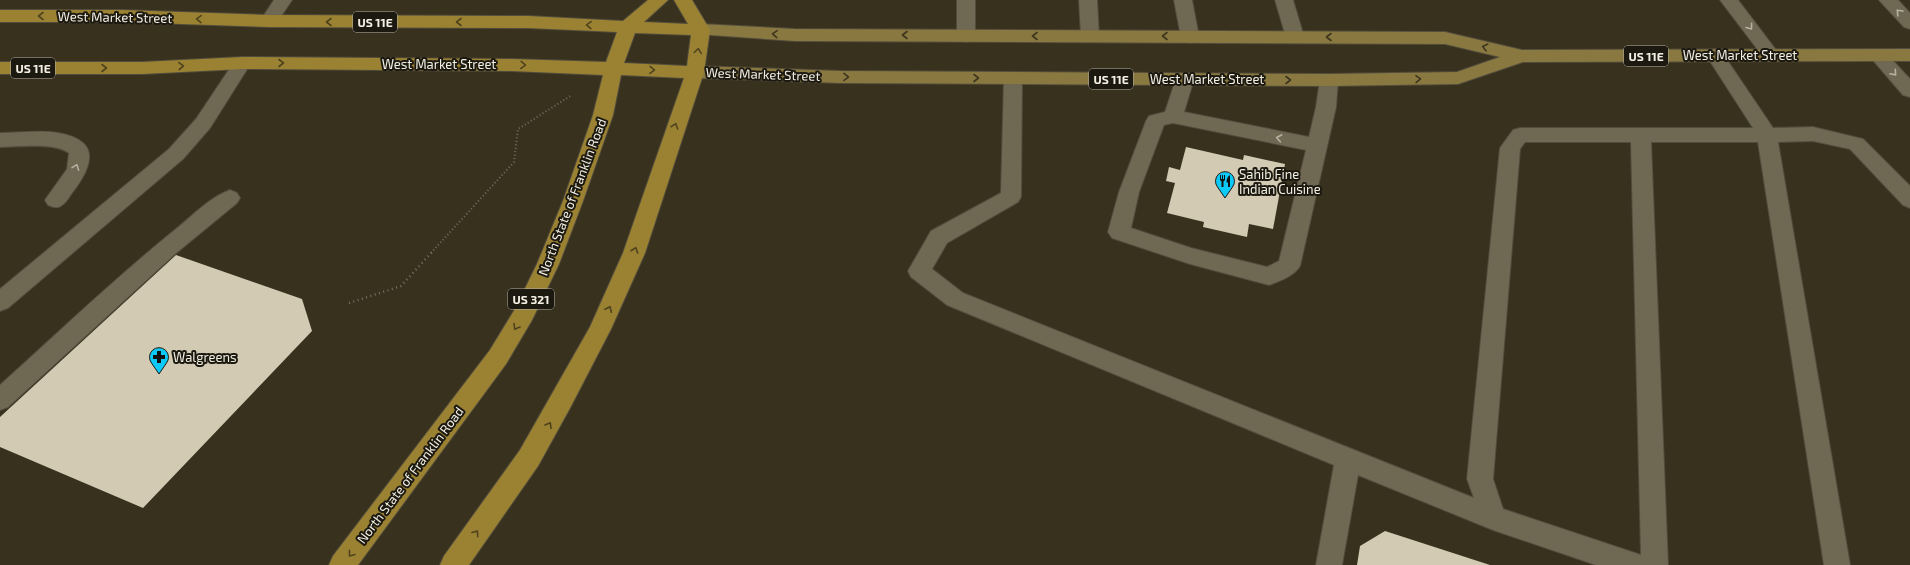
<svg xmlns="http://www.w3.org/2000/svg" width="1910" height="565" viewBox="0 0 1910 565" font-family="'Exo 2',sans-serif">
	<style>
		.building { fill: #d2cab3 }
		.lines { fill: none; stroke-linecap: round; stroke-linejoin: round }
		.minor-casing { stroke: #524c3c; stroke-width: 2 }
		.major-casing { stroke: #524c3c; stroke-width: 2 }
		.highway-casing { stroke: #524c3c; stroke-width: 2 }
		.path-far1 { stroke: #766f5f; stroke-width: 2; stroke-dasharray: 1 2.5; stroke-linecap: butt }
		.path { stroke: #766f5f; stroke-width: 2.5; stroke-dasharray: 1 3.5; stroke-linecap: butt }
		.minor { fill: #6f6853; fill-rule: evenodd }
		.major { fill: #89783f; fill-rule: evenodd }
		.highway { fill: #9b8232; fill-rule: evenodd }
		.oneway { stroke: #b8b2a2 }
		.oneway2 { stroke: #4f431e }
		.oneway3 { stroke: #3d361f }
		.labels { text-anchor: middle; dominant-baseline: central; stroke-width: 4; stroke-linejoin: round; paint-order: stroke }
		.shield { fill: #1c1911; stroke: #b2afa4; stroke-width: 1 }
		.shield-label { font-size: 12px; font-weight: bold; fill: #f3efe3 }
		.street-label { font-size: 13px; fill: #f3efe3; stroke: #1c1911 }
		.poi-label { font-size: 13px; fill: #f3efe3; stroke: #1c1911; text-anchor: start }
	</style>
	<rect width="100%" height="100%" fill="#38311e"/>
	<path class="building" d="M1186 147 1243 160 1244 155 1285 164 1273 229 1249 224 1247 237 1203 227 1204 222 1167 213 1175 183 1166 181 1169 167 1180 170Z
		M176 255 302 299 312 331 143 508 0 447V417Z
		M1385 531 1490 565H1357L1360 546Z"/>
	<g class="lines">
		<defs>
			<path id="minor" d="M274 0H292L275 25 269 27 263 25 260 21Z
				M957 0H975V36L972 40 966 42 960 40 957 36Z
				M1079 0H1097L1099 36 1096 40 1090 42 1084 40 1081 36Z
				M1174 0H1192L1199 37 1196 41 1190 43 1184 41 1181 37Z
				M1275 0H1293L1304 37 1301 41 1295 43 1289 41 1286 37Z
				M1720 0H1738L1776 50 1779 54 1776 58 1770 60 1764 58Z
				M1879 0H1898L1910 13V29L1904 27Z
				M1715 49 1721 51 1773 128 1813 127 1863 139 1910 186V208L1903 205 1850 149 1813 141 1778 142 1850 565H1824L1758 142H1651L1668 565H1596L1493 530 1358 475 1342 565H1316L1334 465 947 305 911 277 908 271 931 231 1001 193 1004 78 1006 74 1013 72 1020 74 1022 78 1021 197 1018 202 947 243 932 269 963 293 1474 498 1467 479 1500 148 1513 130 1520 128H1753L1706 55 1709 51ZM1525 142H1631L1641 555 1503 509 1493 479 1520 149Z
				M1878 49 1884 51 1910 79V97L1903 95 1872 59 1869 55 1872 51Z
				M242 57 248 59 251 63 210 128 183 159 8 308 0 311V289L169 149 196 119 236 59Z
				M1185 73 1192 75 1194 79 1184 112 1309 137 1316 107 1320 80 1322 76 1329 74 1336 76 1338 80 1336 107 1300 266C1294 276 1280 281 1269 285L1190 264 1112 238 1108 232 1119 192 1146 121 1149 116 1165 112 1176 79 1178 75ZM1173 123 1306 150 1279 261 1267 267 1191 248 1131 228 1139 192 1164 125Z
				M0 133C24 133 57 127 79 140 101 153 82 180 72 193 69 197 66 203 62 205 58 209 52 207 48 205L45 200 67 169 69 153C54 142 18 147 0 147Z
				M230 190 237 193 240 198 237 203 175 254 8 407 0 410V385C58 333 115 278 176 229 192 216 210 197 230 190Z"/>
			<path id="major" d="M701 24 795 29 1445 32 1522 50 1910 49V61L1523 62 1458 84 1329 86 841 83 695 78 688 76 686 72 688 68 695 66 841 71 1329 74 1457 72 1500 57 1445 44 795 41 695 34 692 30 695 26Z"/>
			<path id="highway" d="M648 0H668L644 22 688 24 674 0H692L710 30 704 72 645 253 611 329 570 408 538 466 469 565H440L444 556 520 450 590 327 623 253 684 78 621 75 613 115 583 201 559 264 532 320 506 364 358 565H329L333 556 490 350 515 309 537 264 563 201 593 115 603 75 512 71 242 69 142 74H0V62H142L242 57 512 59 606 62 617 32 528 28 269 27 122 22H0V10H122L269 15 528 16 623 21ZM635 33 691 35 687 66 624 63Z"/>
		</defs>
		<use href="#minor" class="minor-casing"/>
		<use href="#major" class="major-casing"/>
		<use href="#highway" class="highway-casing"/>
		<path class="path-far1" d="M431 253 514 162 518 129 572 95"/>
		<path class="path" d="M349 303 401 286 432 252"/>
		<use href="#minor" class="minor"/>
		<use href="#major" class="major"/>
		<use href="#highway" class="highway"/>
	</g>
	<defs><path id="oneway-chevron" d="M-2-3.5L2.5 0L-2 3.5" fill="none" stroke-width="1.6" stroke-linecap="round" stroke-linejoin="round"/></defs>
	<g class="oneway">
		<use href="#oneway-chevron" transform="translate(1899 12) rotate(-133)"/>
		<use href="#oneway-chevron" transform="translate(1750 27) rotate(53)"/>
		<use href="#oneway-chevron" transform="translate(1894 73) rotate(49)"/>
		<use href="#oneway-chevron" transform="translate(1279 138) rotate(-169)"/>
		<use href="#oneway-chevron" transform="translate(76 167) rotate(-69)"/>
	</g>
	<g class="oneway2">
		<use href="#oneway-chevron" transform="translate(41 16) rotate(180)"/>
		<use href="#oneway-chevron" transform="translate(199 19) rotate(-178)"/>
		<use href="#oneway-chevron" transform="translate(329 22) rotate(-180)"/>
		<use href="#oneway-chevron" transform="translate(459 22) rotate(-180)"/>
		<use href="#oneway-chevron" transform="translate(589 25) rotate(-178)"/>
		<use href="#oneway-chevron" transform="translate(698 51) rotate(-82)"/>
		<use href="#oneway-chevron" transform="translate(281 63)"/>
		<use href="#oneway-chevron" transform="translate(523 65) rotate(2)"/>
		<use href="#oneway-chevron" transform="translate(181 66) rotate(-3)"/>
		<use href="#oneway-chevron" transform="translate(104 68)"/>
		<use href="#oneway-chevron" transform="translate(652 70) rotate(2)"/>
		<use href="#oneway-chevron" transform="translate(675 126) rotate(-71)"/>
		<use href="#oneway-chevron" transform="translate(635 250) rotate(-71)"/>
		<use href="#oneway-chevron" transform="translate(609 309) rotate(-65)"/>
		<use href="#oneway-chevron" transform="translate(516 327) rotate(121)"/>
		<use href="#oneway-chevron" transform="translate(549 425) rotate(-60)"/>
		<use href="#oneway-chevron" transform="translate(476 533) rotate(-54)"/>
		<use href="#oneway-chevron" transform="translate(351 554) rotate(128)"/>
	</g>
	<g class="oneway3">
		<use href="#oneway-chevron" transform="translate(775 34) rotate(-177)"/>
		<use href="#oneway-chevron" transform="translate(905 35) rotate(-180)"/>
		<use href="#oneway-chevron" transform="translate(1035 36) rotate(-180)"/>
		<use href="#oneway-chevron" transform="translate(1165 36) rotate(-180)"/>
		<use href="#oneway-chevron" transform="translate(1329 37) rotate(-180)"/>
		<use href="#oneway-chevron" transform="translate(1485 47) rotate(-166)"/>
		<use href="#oneway-chevron" transform="translate(846 77) rotate(1)"/>
		<use href="#oneway-chevron" transform="translate(976 78)"/>
		<use href="#oneway-chevron" transform="translate(1418 79) rotate(-1)"/>
		<use href="#oneway-chevron" transform="translate(1288 80)"/>
	</g>
	<defs>
		<symbol id="restaurant-pin" viewBox="-11 -11 22 30"><path d="M0 17L-7.5 6A9.5 9.5 0 1 1 7.5 6Z" fill="#0bcafa" stroke="#1c1911"/><path d="M-5-6h1v4h1v-4h1v4h1v-4h1v5L-1.5 .5V6h-2V.5L-5-1ZM5-6V6H3V1.5H1.5Q1.5-4 5-6Z" fill="#111"/></symbol>
		<symbol id="pharmacy-pin" viewBox="-11 -11 22 30"><path d="M0 17L-7.5 6A9.5 9.5 0 1 1 7.5 6Z" fill="#0bcafa" stroke="#1c1911"/><path d="M-2-6h4v4h4v4h-4v4h-4v-4h-4v-4h4Z" fill="#111"/></symbol>
	</defs>
	<g fill-rule="evenodd">
		<use href="#restaurant-pin" x="1214" y="170" width="22" height="30"/>
		<use href="#pharmacy-pin" x="148" y="346" width="22" height="30"/>
	</g>
	<g class="labels">
		<g class="shield">
			<rect x="353" y="12" width="44" height="20" rx="3"/>
			<rect x="1624" y="46" width="44" height="20" rx="3"/>
			<rect x="11" y="58" width="44" height="20" rx="3"/>
			<rect x="1089" y="69" width="44" height="20" rx="3"/>
			<rect x="508" y="289" width="46" height="20" rx="3"/>
		</g>
		<g class="shield-label">
			<text x="375" y="22">US 11E</text>
			<text x="1646" y="56">US 11E</text>
			<text x="33" y="68">US 11E</text>
			<text x="1111" y="79">US 11E</text>
			<text x="531" y="299">US 321</text>
		</g>
		<g class="street-label">
			<text transform="translate(115 17) rotate(1)">West Market Street</text>
			<text x="1740" y="55">West Market Street</text>
			<text x="439" y="64">West Market Street</text>
			<text transform="translate(763 74) rotate(2)">West Market Street</text>
			<text x="1207" y="79">West Market Street</text>
			<text transform="translate(572 197) rotate(-69)">North State of Franklin Road</text>
			<text transform="translate(410 475) rotate(-53)">North State of Franklin Road</text>
		</g>
		<g class="poi-label">
			<text x="1239" y="174">Sahib Fine<tspan x="1239" dy="15">Indian Cuisine</tspan></text>
			<text x="173" y="357">Walgreens</text>
		</g>
	</g>
</svg>
